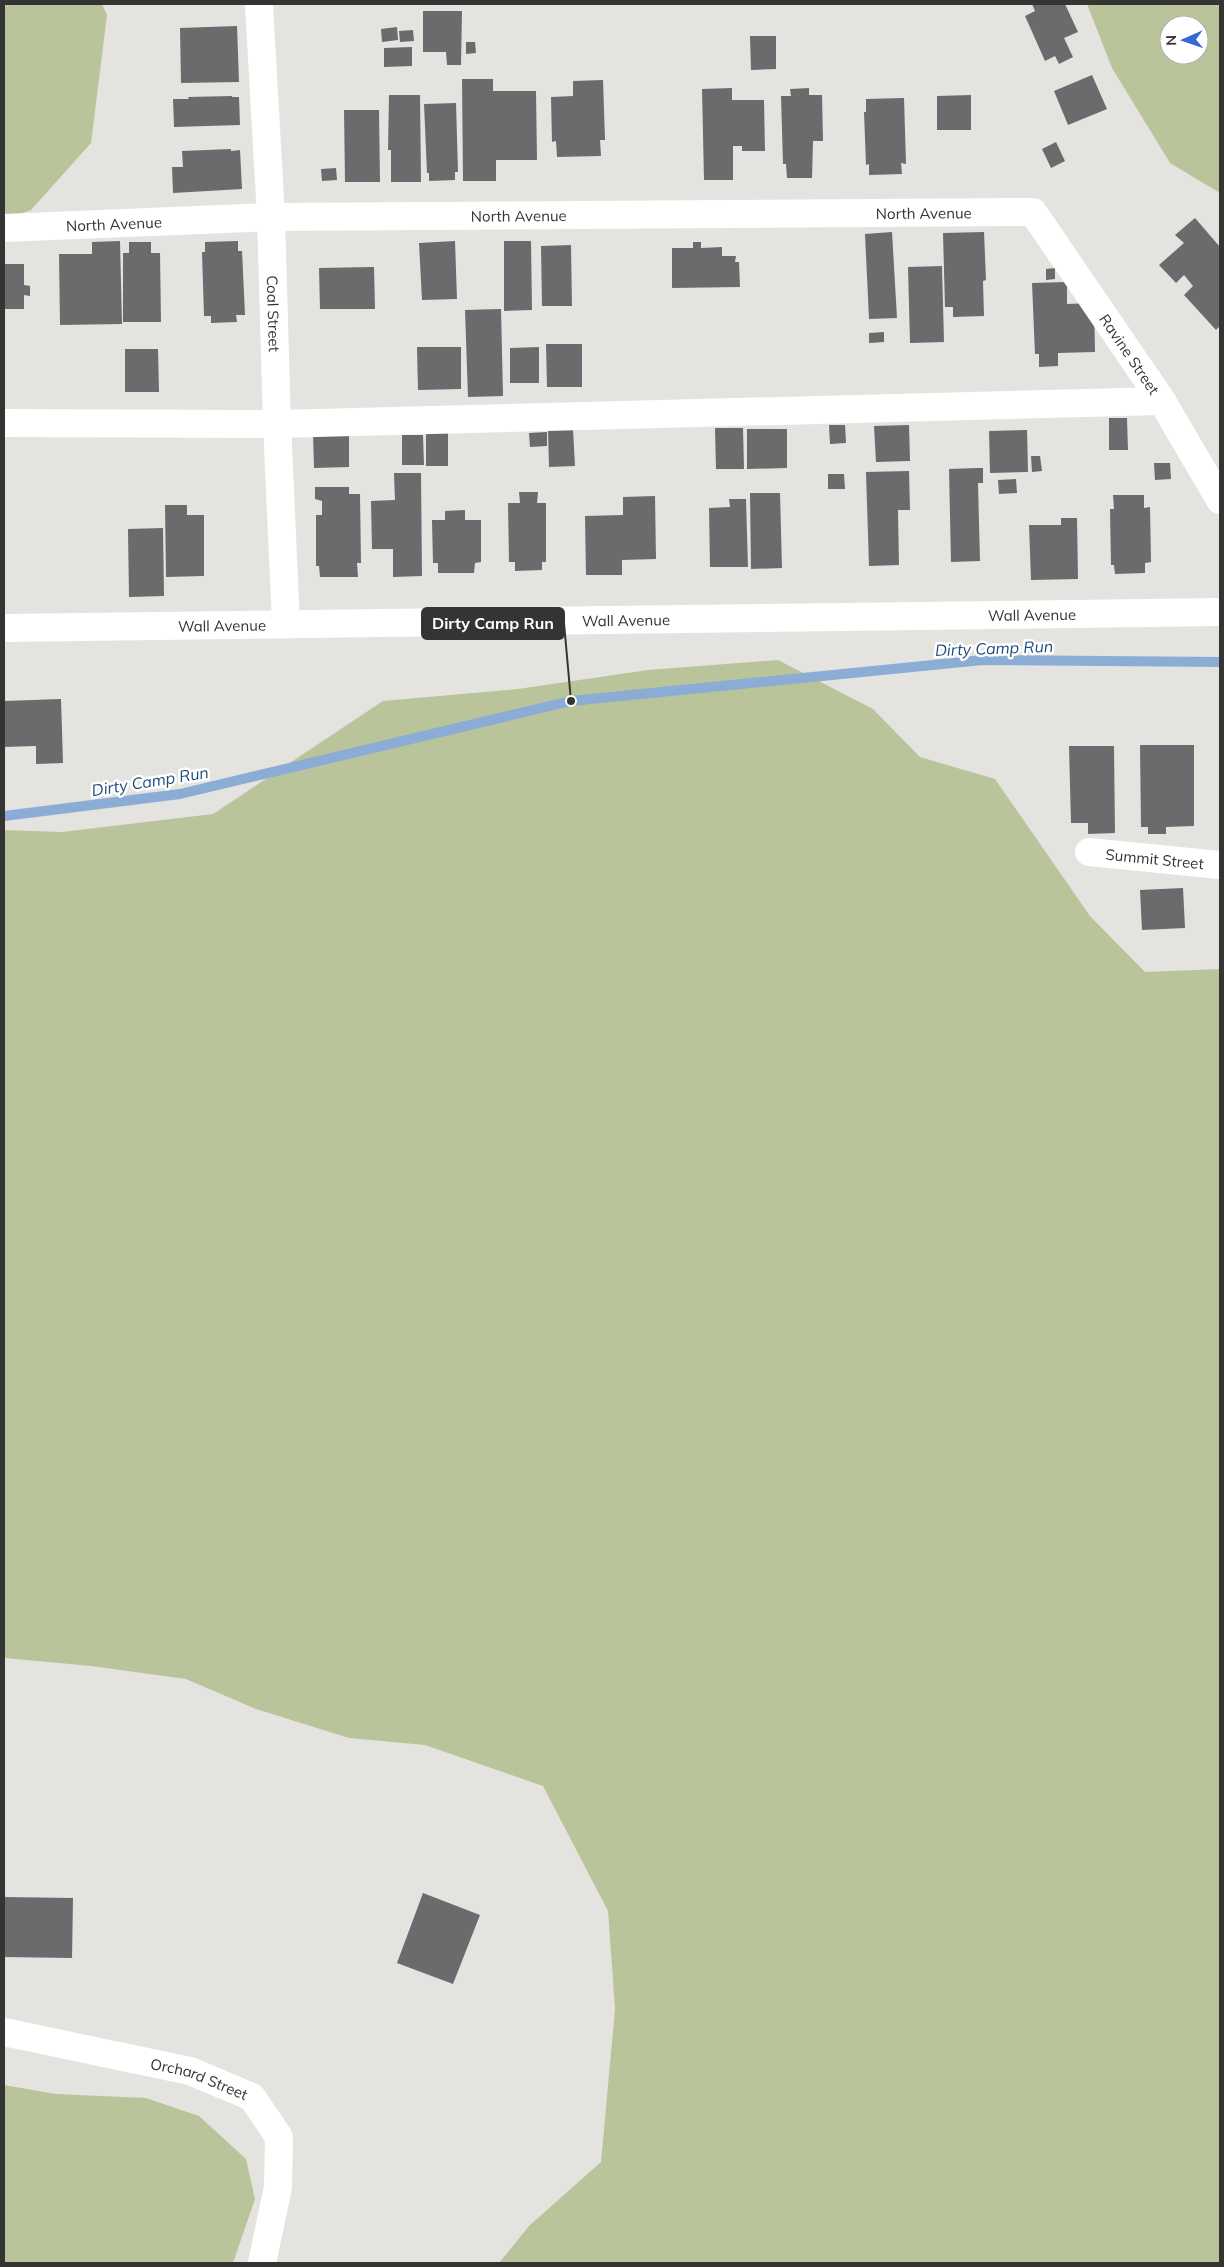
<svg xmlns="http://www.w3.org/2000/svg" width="1224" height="2267" viewBox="0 0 1224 2267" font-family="Mulish,sans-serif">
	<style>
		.green { fill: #bac49a; fill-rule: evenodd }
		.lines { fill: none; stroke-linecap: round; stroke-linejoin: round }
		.stream { stroke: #8badd5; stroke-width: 10 }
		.building { fill: #6c6a6c }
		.minor { stroke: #fff; stroke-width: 28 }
		.labels { text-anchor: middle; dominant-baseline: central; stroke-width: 5; stroke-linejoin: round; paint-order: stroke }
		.street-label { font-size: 15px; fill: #353433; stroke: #fff }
		.water-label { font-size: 16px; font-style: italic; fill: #1c4d7f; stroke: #fff }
		.leader { fill: none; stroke: #353433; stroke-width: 2 }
		.callout-dot { fill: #353433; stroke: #fff; stroke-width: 2 }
		.callout { fill: #353433; stroke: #353433; stroke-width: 2 }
		.callout-label { font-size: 16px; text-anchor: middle; font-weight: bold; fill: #fff }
	</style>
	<rect width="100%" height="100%" fill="#e4e3df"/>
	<path class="green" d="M4 4H102L107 15 91 143 31 210 4 220Z
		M1087 4H1220V193L1170 163 1112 68ZM1169 25H1199V55H1169Z
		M778 660 873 709 920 757 995 779 1090 916 1145 972 1220 969V2263H499L529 2226 601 2162 615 2009 608 1911 543 1786 425 1745 349 1738 256 1709 186 1679 91 1666 4 1658V830L62 832 213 814 383 701 518 689 648 670Z
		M4 2085 56 2094 146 2098 199 2116 246 2159 255 2199 233 2263H4Z"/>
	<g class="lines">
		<path class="stream" d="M4 816 180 794 571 701 983 660 1220 662"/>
	</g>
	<path class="building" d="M1032 4H1065L1078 32 1064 38 1073 57 1059 64 1055 56 1045 61 1025 16 1035 11Z
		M423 11H462L461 65H447L446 52H423Z
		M237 26 239 82 181 83 180 28Z
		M397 27 398 40 382 42 381 29Z
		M413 30 414 41 400 42 399 31Z
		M750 36H776V69L751 70Z
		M466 42H475L476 53 466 54Z
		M412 47V66L384 67V48Z
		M1092 75 1107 109 1068 125 1054 91Z
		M462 79H493V91H536L537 160H496V181H463Z
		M603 80 605 140H600L601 156 557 157 556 141 552 142 551 97 573 96V81Z
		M732 88V100H764L765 151H742V146H733V180H704L702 89Z
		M809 88V95H822L823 141H813L812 178H787L786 164H783L781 96H791L790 89Z
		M389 95H420L421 182H391V150H388Z
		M971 95V130H937V96Z
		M232 96V97H239L240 125 174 127 173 99H189L188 97Z
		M904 98 906 164 901 163 902 174 869 175V164L866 165 864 112H866V99Z
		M456 103 458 172H455V180L429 181V173H427L424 104Z
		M344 110H379L380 182H345Z
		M1056 142 1065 161 1051 168 1042 149Z
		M231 149V151L240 150 242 189 173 193 172 167H183L182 151Z
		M336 168 337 180 322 181 321 169Z
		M1195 218 1220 247V326L1216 330 1184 295 1193 286 1184 275 1176 283 1159 265 1184 243 1175 235Z
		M892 232 897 318 869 319 865 234Z
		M984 232 986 280 983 281 984 316 953 317V307H945L943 233Z
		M120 241 122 324 60 325 59 254H92V242Z
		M238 241V251H242L245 315H236L237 322 211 323V316H204L202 252H205V242Z
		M455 241 457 299 422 300 419 243Z
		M504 241H531L532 310 504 311Z
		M129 242H151V253H160L161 322H123V253H129Z
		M693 242H701V248L722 247V256H736L735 262H739L740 287 672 288V248H693Z
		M571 245 572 306H542L541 246Z
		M4 264H24V285L30 286V296L24 295V309H4Z
		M942 266 944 342 910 343 908 267Z
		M374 267 375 309H320L319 268Z
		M1055 268V279L1046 280V269Z
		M1067 282V304L1094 303 1095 352 1058 353V366L1039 367V354H1035L1032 283Z
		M501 309 503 396 468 397 465 310Z
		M884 332V342L869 343V333Z
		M546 344H582V387H547Z
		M417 347H461V389L418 390Z
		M539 347V383H510V348Z
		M125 349H158L159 392H125Z
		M1109 418H1127L1128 450H1109Z
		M829 425H845L846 443 830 444Z
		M909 425 910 461 876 462 874 426Z
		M715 428H743L744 469H716Z
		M573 429 575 466 549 467 548 430Z
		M747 429H787V468L747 469Z
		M1027 430 1028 472 990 473 989 431Z
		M349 431V467L314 468 313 432Z
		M448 432V466H426V433Z
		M547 432V446L530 447 529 433Z
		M402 435H423L424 465H402Z
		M1031 456H1040L1042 471 1032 472Z
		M1154 463H1170L1171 479 1155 480Z
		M978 468H983V483H978L980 561 951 562 949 469Z
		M909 471 910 510H898L899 565 869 566 866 472Z
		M394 473H421L422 576 393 577V549H372L371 501 395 500Z
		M828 474H844L845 489H828Z
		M1016 479 1017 493 999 494 998 480Z
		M315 487H349V494H360L361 563H357L358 577H320L319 566H316V515H322V501L315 499Z
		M519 492H538L537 503H546V562H542V570L515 571V562H509L508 503H520Z
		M750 493H780L782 568 751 569Z
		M1113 495H1144V508L1150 507 1151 562 1145 563V573L1115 574 1114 565H1111L1110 509H1114Z
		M655 496 656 559 622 560V575H586L585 516 623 515V497Z
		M729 499H746L748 567H710L709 508 730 507Z
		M165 505H187V515H204V576L166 577Z
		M465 510V520H481V562L475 563 474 573H438V563H433L432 520H445V511Z
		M1061 518H1077L1078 579 1031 580 1029 525H1061Z
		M163 528 164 596 129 597 128 529Z
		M61 699 63 763 36 764V746L4 747V701Z
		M1140 745H1194V826L1166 827V834H1148V827H1141Z
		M1069 746H1114L1115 833 1088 834V823H1071Z
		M1183 888 1185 928 1142 930 1140 890Z
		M423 1893 480 1915 453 1984 397 1963Z
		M4 1897 73 1898 72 1958 4 1957Z"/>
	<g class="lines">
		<g class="minor">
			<path id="s1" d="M259 4 271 217 277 424 286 624"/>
			<path id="s2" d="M4 228 271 217 1033 212 1162 401 1220 500"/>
			<path d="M4 423 277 424 1162 401"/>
			<path id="s3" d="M4 628 1220 612"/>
			<path id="s4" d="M1089 852 1220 865"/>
			<path id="s5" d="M4 2032 190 2071 252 2097 279 2137 278 2187 262 2263"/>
		</g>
	</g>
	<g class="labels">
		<g class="street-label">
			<text stroke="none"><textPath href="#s2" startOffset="920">North Avenue</textPath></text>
			<text stroke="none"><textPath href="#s2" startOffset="515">North Avenue</textPath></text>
			<text stroke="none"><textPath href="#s2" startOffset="110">North Avenue</textPath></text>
			<text stroke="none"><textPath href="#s1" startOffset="310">Coal Street</textPath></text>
			<text stroke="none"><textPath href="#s2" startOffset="1201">Ravine Street</textPath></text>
			<text stroke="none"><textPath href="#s3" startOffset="1028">Wall Avenue</textPath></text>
			<text stroke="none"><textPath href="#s3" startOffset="622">Wall Avenue</textPath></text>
			<text stroke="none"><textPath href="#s3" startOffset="218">Wall Avenue</textPath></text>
			<text stroke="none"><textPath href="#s4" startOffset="66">Summit Street</textPath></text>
			<text stroke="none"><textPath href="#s5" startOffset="201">Orchard Street</textPath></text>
		</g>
		<g class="water-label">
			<text transform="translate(994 648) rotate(-2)">Dirty Camp Run</text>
			<text transform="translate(150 781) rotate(-9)">Dirty Camp Run</text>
		</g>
	</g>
	<path class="leader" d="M571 701L564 623"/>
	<circle class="callout-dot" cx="571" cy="701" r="5"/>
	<rect class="callout" x="422" y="608" width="142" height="31" rx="5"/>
	<g class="callout-label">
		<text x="493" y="629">Dirty Camp Run</text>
	</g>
	<rect width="1224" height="2267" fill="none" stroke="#353433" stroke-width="10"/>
	<g transform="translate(1184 40) rotate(268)"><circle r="24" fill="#ffffff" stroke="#aeaead"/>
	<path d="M0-4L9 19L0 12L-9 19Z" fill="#3568d7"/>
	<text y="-8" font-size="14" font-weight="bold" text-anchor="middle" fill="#353433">N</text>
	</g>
</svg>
